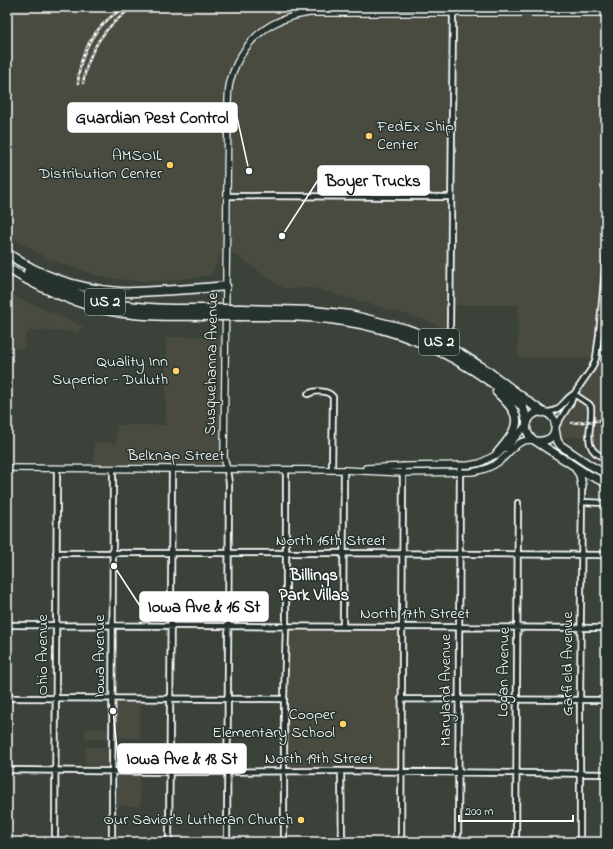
<svg xmlns="http://www.w3.org/2000/svg" width="613" height="849" viewBox="0 0 613 849" font-family="'Indie Flower',sans-serif">
	<style>
		.built { fill: #494c41 }
		.lines { fill: none; stroke-linecap: round; stroke-linejoin: round }
		.minor-casing { stroke: #fff; stroke-width: 8 }
		.tertiary-casing { stroke: #fff; stroke-width: 8 }
		.trunk-casing { stroke: #fff; stroke-width: 10 }
		.motorway-casing { stroke: #fff; stroke-width: 11 }
		.minor { stroke: #26332d; stroke-width: 4.5 }
		.tertiary { stroke: #26332d; stroke-width: 5.5 }
		.trunk { stroke: #26332d; stroke-width: 7 }
		.motorway { stroke: #26332d; stroke-width: 8 }
		.rail-casing { stroke: #fff; stroke-width: 2.5 }
		.rail { stroke: #26332d; stroke-width: 1; stroke-dasharray: 3; stroke-linecap: butt }
		.motorway-bridge-casing { stroke: #fff; stroke-width: 11; stroke-linecap: butt }
		.motorway-bridge { stroke: #26332d; stroke-width: 8 }
		.poi-dot { fill: #ffd166; stroke: #26332d; stroke-width: 1.5 }
		.labels { text-anchor: middle; dominant-baseline: central; stroke-width: 3; stroke-linejoin: round; paint-order: stroke }
		.shield { fill: #26332d; stroke: #bec2c0; stroke-width: 1 }
		.shield-label { font-size: 15px; font-weight: bold; fill: #fff }
		.poi-label { font-size: 16px; fill: #fff; stroke: #26332d; text-anchor: end }
		.street-label { font-size: 16px; fill: #fff; stroke: #26332d }
		.neighbourhood-label { font-size: 17px; font-weight: bold; fill: #fff; stroke: #26332d }
		.leader { fill: none; stroke: #fff; stroke-width: 1.5 }
		.callout-dot { fill: #fff; stroke: #26332d; stroke-width: 1.5 }
		.callout { fill: #fff; stroke: #fff; stroke-width: 1.5 }
		.callout-label { font-size: 17px; text-anchor: middle; font-weight: bold; fill: #111 }
	</style>
	<rect width="100%" height="100%" fill="#3b4239"/>
	<filter id="ink" filterUnits="userSpaceOnUse"><feTurbulence type="fractalNoise" baseFrequency=".025" numOctaves="2"/><feDisplacementMap in="SourceGraphic" scale="8" xChannelSelector="R" yChannelSelector="G"/><feConvolveMatrix kernelMatrix="1 2 1 2 8 2 1 2 1" color-interpolation-filters="sRGB"/></filter>
	<g filter="url(#ink)">
		<path class="built" d="M7 7H606V11L459 10 315 9 300 10 283 15 272 21 253 34 241 49 233 62 227 84 225 100 223 251 221 252 212 275 163 281H134L98 276 47 258 7 234Z
			M327 14 606 16V455L603 454 596 450 593 445 591 437H559L558 429 563 418 596 366 599 358 518 357V305H448L447 330 429 321 313 288 285 289 229 251 231 93 234 77 237 69 247 50 261 36 270 30 280 24 297 18 306 16Z
			M7 293 84 327 77 332 31 330 26 334 24 349 15 350 13 341 7 338Z
			M166 337H223L222 460 220 464H94V443H116L117 425H166Z
			M286 626 402 627 401 772 284 771Z
			M117 701 118 703H140L139 738H109V739H85V729H115V703Z
			M85 747H139L140 806H115V774L117 773V775H120L119 766H118L117 768H116L114 764H109L108 766 105 768V766H85Z"/>
		<g class="lines">
			<defs>
				<path id="minor" d="M227 196 451 197
					M450 328 453 13
					M308 394C315 390 328 390 333 397L332 470
					M574 394 589 404 591 407C593 427 579 450 606 458
					M545 412C549 412 554 411 557 409 564 405 567 397 574 394
					M556 426 571 402 574 394 592 368 596 358 599 335 606 258
					M582 502 606 503
					M56 553H343L606 555
					M7 625 606 628
					M343 626 344 470
					M7 698 284 699
					M401 699 606 700
					M7 770 170 772 336 771 606 774
					M341 771 342 842
					M55 842 57 469
					M112 842 113 469
					M169 842 172 470
					M227 842 229 483 227 470
					M284 842V699L286 626V470
					M401 842 403 466
					M458 842 460 465
					M516 842 518 503
					M580 842V700L582 487"/>
				<path id="tertiary" d="M506 448 516 437 526 425
					M7 468 344 470 403 473 471 472C482 471 492 467 500 461 508 455 515 443 524 441 527 440 531 440 534 440
					M366 468 409 466 469 465 480 463 499 453
					M227 470 224 457 228 106C228 98 228 90 230 82 236 58 251 36 273 24 284 18 297 15 309 13H606"/>
				<path id="trunk" d="M555 429 557 440 560 445 588 464 606 474
					M536 441C545 442 554 439 555 429 556 425 555 420 552 417 539 402 517 422 531 438L585 473 606 483
					M576 469 580 475 582 487"/>
				<path id="motorway" d="M7 253C39 276 79 289 119 292 137 293 156 291 174 290 192 289 209 288 226 286
					M7 268C45 291 87 310 133 314 159 317 186 315 213 316
					M28 272C56 286 84 298 115 304 147 310 181 309 213 309
					M241 309 314 311 350 315 406 329 431 338 461 354 486 370 542 412
					M241 316C275 316 310 315 344 321 398 329 446 350 491 382 501 390 512 397 522 406L524 411 527 422
					M497 454C506 443 522 427 514 412 510 404 503 398 497 392"/>
			</defs>
			<use href="#minor" class="minor-casing"/>
			<use href="#tertiary" class="tertiary-casing"/>
			<use href="#trunk" class="trunk-casing"/>
			<use href="#motorway" class="motorway-casing"/>
			<use href="#minor" class="minor"/>
			<use href="#tertiary" class="tertiary"/>
			<use href="#trunk" class="trunk"/>
			<use href="#motorway" class="motorway"/>
			<defs>
				<path id="rail" d="M78 83C79 54 94 27 119 11
					M83 83C88 50 105 25 134 7
					M572 423 606 420"/>
			</defs>
			<use href="#rail" class="rail-casing"/>
			<use href="#rail" class="rail"/>
			<defs>
				<path id="motorway-bridge" d="M213 309H241
					M213 316H241"/>
			</defs>
			<use href="#motorway-bridge" class="motorway-bridge-casing"/>
			<use href="#motorway-bridge" class="motorway-bridge"/>
		</g>
	</g>
	<g class="poi-dot">
		<circle cx="369" cy="136" r="4"/>
		<circle cx="170" cy="165" r="4"/>
		<circle cx="176" cy="371" r="4"/>
		<circle cx="343" cy="724" r="4"/>
		<circle cx="301" cy="820" r="4"/>
	</g>
	<g class="labels">
		<g class="shield">
			<rect x="85" y="289" width="40" height="26" rx="3"/>
			<rect x="419" y="329" width="40" height="26" rx="3"/>
		</g>
		<g class="shield-label">
			<text x="105" y="302">US 2</text>
			<text x="439" y="342">US 2</text>
		</g>
		<g class="poi-label">
			<text x="377" y="127" text-anchor="start">FedEx Ship<tspan x="377" dy="18">Center</tspan></text>
			<text x="162" y="156">AMSOIL<tspan x="162" dy="18">Distribution Center</tspan></text>
			<text x="168" y="362">Quality Inn<tspan x="168" dy="18">Superior - Duluth</tspan></text>
			<text x="335" y="715">Cooper<tspan x="335" dy="18">Elementary School</tspan></text>
			<text x="293" y="820">Our Savior's Lutheran Church</text>
		</g>
		<g class="street-label">
			<text transform="translate(212 364) rotate(-89)">Susquehanna Avenue</text>
			<text x="176" y="456">Belknap Street</text>
			<text x="331" y="541">North 16th Street</text>
			<text x="415" y="614">North 17th Street</text>
			<text transform="translate(43 655) rotate(-90)">Ohio Avenue</text>
			<text transform="translate(100 656) rotate(-90)">Iowa Avenue</text>
			<text transform="translate(568 664) rotate(-90)">Garfield Avenue</text>
			<text transform="translate(504 672) rotate(-89)">Logan Avenue</text>
			<text transform="translate(446 690) rotate(-90)">Maryland Avenue</text>
			<text x="319" y="759">North 19th Street</text>
		</g>
		<g class="neighbourhood-label">
			<text x="314" y="575">Billings<tspan x="314" dy="20">Park Villas</tspan></text>
		</g>
	</g>
	<path class="leader" d="M249 171L237 117M282 236L318 180M114 566L140 606M113 711L118 758"/>
	<g class="callout-dot">
		<circle cx="249" cy="171" r="4"/>
		<circle cx="282" cy="236" r="4"/>
		<circle cx="114" cy="566" r="4"/>
		<circle cx="113" cy="711" r="4"/>
	</g>
	<g class="callout">
		<rect x="68" y="103" width="169" height="29" rx="4"/>
		<rect x="318" y="166" width="111" height="29" rx="4"/>
		<rect x="140" y="592" width="128" height="29" rx="4"/>
		<rect x="118" y="744" width="128" height="29" rx="4"/>
	</g>
	<g class="callout-label">
		<text x="152" y="123">Guardian Pest Control</text>
		<text x="373" y="186">Boyer Trucks</text>
		<text x="204" y="612">Iowa Ave &amp; 16 St</text>
		<text x="182" y="764">Iowa Ave &amp; 18 St</text>
	</g>
	<rect width="613" height="849" fill="none" stroke="#26332d" stroke-width="24"/>
	<rect x="12" y="12" width="589" height="825" fill="none" stroke="#fff" stroke-width="1.5" filter="url(#ink)"/>
	<path d="M459 815v6h114v-6" fill="none" stroke="#ffffff" stroke-width="2"/>
	<text x="465" y="815" font-size="12" fill="#ffffff" stroke="#26332d" stroke-width="3" paint-order="stroke">200 m</text>
</svg>
